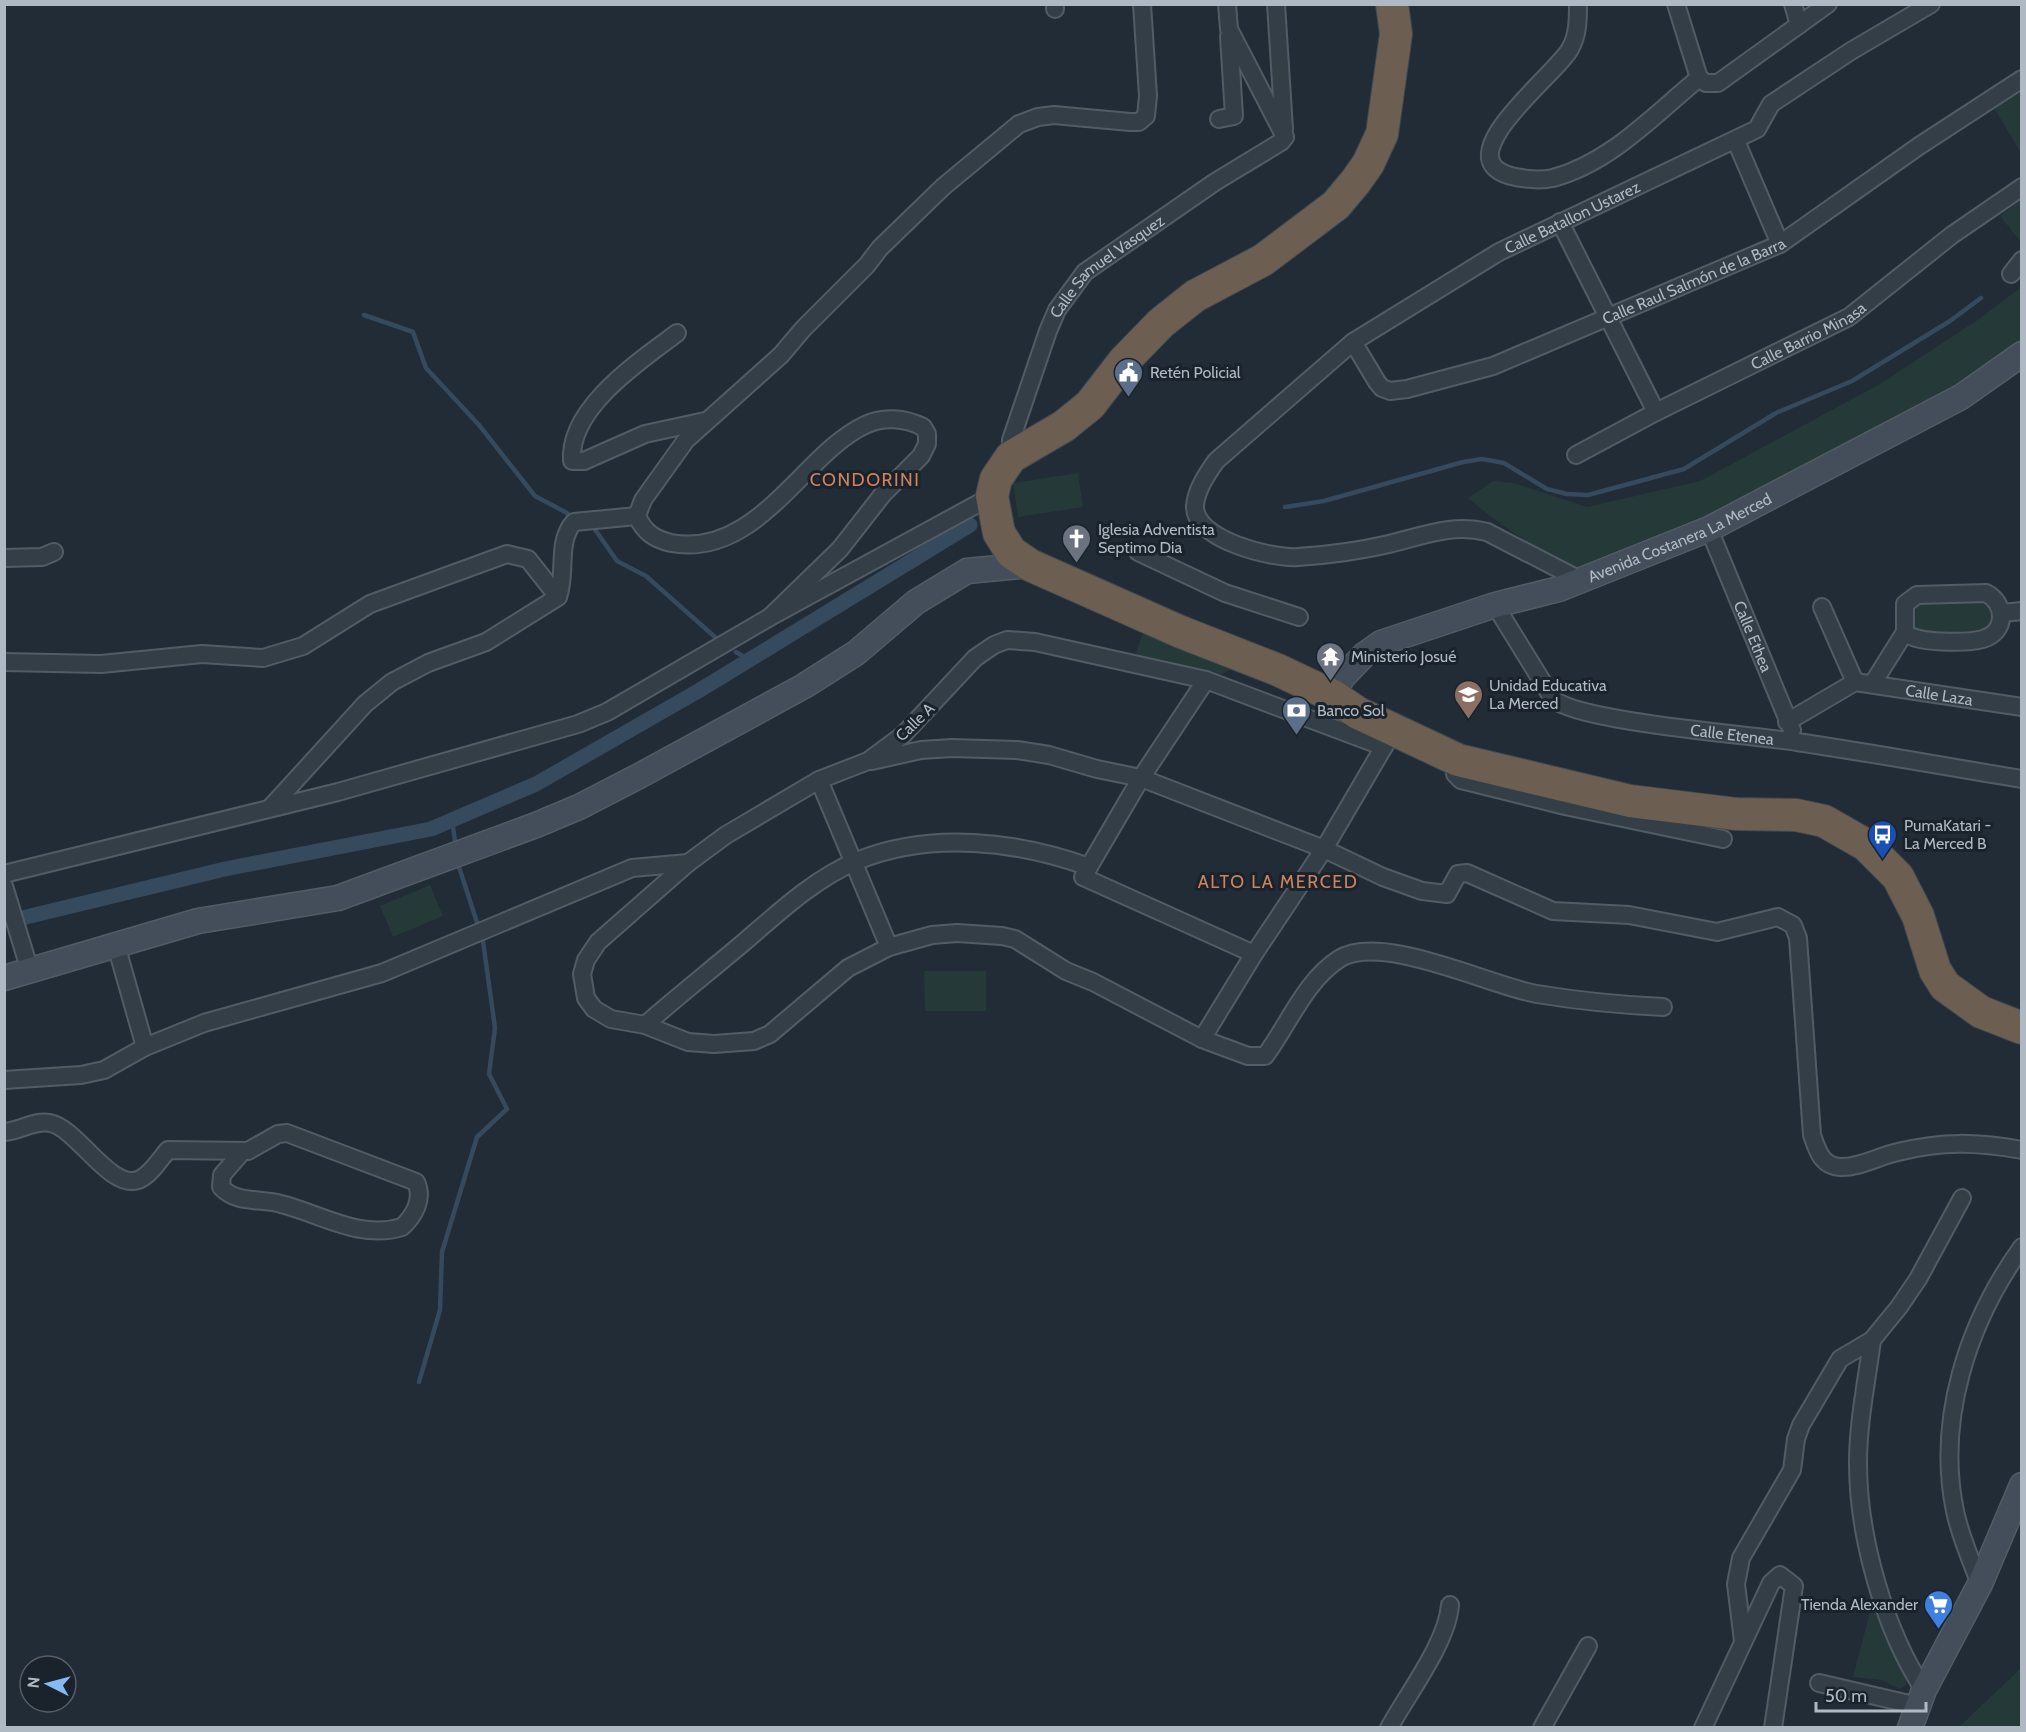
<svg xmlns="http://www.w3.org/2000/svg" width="2026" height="1732" viewBox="0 0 2026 1732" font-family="Cabin,sans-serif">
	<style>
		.green { fill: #243938 }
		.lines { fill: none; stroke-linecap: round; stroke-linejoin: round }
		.stream { stroke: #354a5d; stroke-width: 4.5 }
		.canal { stroke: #354a5d; stroke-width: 15 }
		.street-casing { stroke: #525c64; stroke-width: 20 }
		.secondary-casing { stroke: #525c64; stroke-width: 27 }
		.highway-casing { stroke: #3f4951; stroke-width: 34 }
		.street { stroke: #343e47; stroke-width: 16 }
		.secondary { stroke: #434e5a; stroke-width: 24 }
		.highway { stroke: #6c5f52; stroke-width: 32 }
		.labels { text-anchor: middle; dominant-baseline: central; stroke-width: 6; stroke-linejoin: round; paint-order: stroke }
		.street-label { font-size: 16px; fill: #afb9c3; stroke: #1a232b }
		.poi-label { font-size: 16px; fill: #afb9c3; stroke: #1a232b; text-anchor: start }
		.neighbourhood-label { font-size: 18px; letter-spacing: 1.5px; fill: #cd8360; stroke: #1a232b }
	</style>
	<rect width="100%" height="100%" fill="#212c36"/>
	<path class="green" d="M2019 92 2022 96 2021 153 1994 108Z
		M2021 200V242L2000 216Z
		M2021 287V339L1986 372 1714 519 1579 570C1539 550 1502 528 1468 498L1493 481 1514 483 1587 507 1700 481 1880 384 1979 319Z
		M1078 473 1083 507 1018 517 1013 483Z
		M1981 599 1990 603 1991 625 1984 631 1921 634 1915 629 1916 607 1921 602Z
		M1143 632 1231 670 1215 677 1135 657Z
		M430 885 443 916 393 937 380 906Z
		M924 971H986V1011H925Z
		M1879 1603 1906 1676V1685L1900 1689 1881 1680 1853 1677 1872 1604Z
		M2021 1668V1727H1959Z"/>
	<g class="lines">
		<path class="stream" d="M364 315 413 332 426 368 479 425 535 496 567 513
			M1285 507 1324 501 1463 462 1482 459 1504 463 1547 489 1567 494 1588 495 1684 469 1776 413 1852 381 1950 321 1981 298
			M594 528 617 561 646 576 715 637
			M736 652 749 660
			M452 820 455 841
			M419 1382 440 1310 442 1252 477 1137 507 1109 489 1074 495 1028 483 941 458 864"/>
		<path class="canal" d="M26 917 225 869 431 829 536 784 700 690 970 525"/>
		<defs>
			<g id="street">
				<path d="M1055 4V9"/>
				<path d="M1227 4 1229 29 1285 137"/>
				<path d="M1276 4 1284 129"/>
				<path d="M1578 4C1578 20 1578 35 1570 49 1558 72 1460 146 1499 171 1512 179 1539 181 1553 178 1610 163 1654 115 1699 78"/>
				<path d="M1676 4 1699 78 1706 83H1718L1828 4"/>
				<path d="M1793 4 1799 25"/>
				<path d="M1219 119 1234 116 1229 36"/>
				<path d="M1736 141 1780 244"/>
				<path d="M1560 222 1656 412"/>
				<path d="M2011 274 2022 260"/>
				<path d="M677 333C640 361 568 408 572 461H584L645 434 705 421"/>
				<path id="s1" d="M1353 342 1377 382 1382 388 1390 391 1407 389 1493 366 1780 244 1919 146 2022 79"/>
				<path id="s2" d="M1576 455 1656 412 1849 317 1952 235 2022 187"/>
				<path id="s3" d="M1011 457V440L1048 331 1057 310 1085 272 1215 182 1281 142 1285 137"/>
				<path id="s4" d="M1709 529 1792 730"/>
				<path d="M1138 552 1225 593 1299 617"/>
				<path d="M4 558 42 557 54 552"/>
				<path id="s5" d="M1580 580 1487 532C1453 523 1422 536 1389 544 1359 551 1328 555 1298 557 1273 559 1194 540 1195 506 1196 490 1207 474 1216 461L1353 342 1499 252 1757 129 1771 104 1851 51 1931 4"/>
				<path id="s6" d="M1495 605 1553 699C1579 722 1752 735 1797 742 1872 753 1947 767 2022 779"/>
				<path d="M1822 607 1855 682"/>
				<path d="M2002 613 2022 611"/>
				<path d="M770 617 840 549 883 494 921 456 927 444V434L923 427C905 418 883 416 865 425 803 454 757 559 671 543 654 539 644 532 637 516L643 500 686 440 781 355 803 329 867 265 880 248 943 187 1019 124 1038 117 1054 115 1130 122H1139L1146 116 1148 96 1142 4"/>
				<path d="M4 662 101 664 202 654 263 658 303 646 370 604 507 554 528 559 558 597"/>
				<path d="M1206 680 1141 778 1083 877 1254 954"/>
				<path d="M1873 683 1905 632V604L1917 595 1986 593C2006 603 2007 632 1983 639 1969 643 1913 644 1905 632"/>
				<path id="s7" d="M1787 722 1855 682 2022 707"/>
				<path d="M1384 747 1206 680 1035 642 1007 640 994 645 975 658 903 735 868 761 819 780 726 835 688 863 598 942 586 960 582 974 586 998 594 1009 611 1019 645 1025 688 1042 714 1044 754 1041 770 1034 848 968 889 947 932 935 957 933 1002 936 1015 939 1066 971 1093 982 1202 1039 1248 1056H1265C1289 1024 1305 981 1339 959 1381 932 1490 986 1537 994 1579 1001 1621 1005 1663 1007"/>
				<path d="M1458 760 1455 774 1461 780 1565 806 1723 839"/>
				<path d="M872 761 921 750 952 748 1017 750 1049 755 1097 769 1141 778 1324 849 1383 877 1422 891 1447 894 1458 874 1467 873 1553 911 1629 915 1717 932 1778 917 1793 925 1798 938 1812 1135C1817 1149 1821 1166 1840 1167 1859 1168 1879 1156 1898 1152 1943 1141 1976 1142 2022 1150"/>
				<path d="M819 780 889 947"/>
				<path d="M271 807 365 704 392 682 428 663 486 642 558 597C567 573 556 542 574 522L637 516"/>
				<path d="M4 874 338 792 578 724 607 712 770 617 992 496"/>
				<path d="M4 886 30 971"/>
				<path d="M116 945 145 1047"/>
				<path d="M645 1025C677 997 711 970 743 943 778 913 815 878 857 861 930 831 1017 841 1089 867"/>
				<path d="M1202 1039 1254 954 1324 849 1389 738"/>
				<path d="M4 1080 81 1075 104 1070 145 1047 204 1023 382 973 632 868 688 863"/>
				<path d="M4 1132C20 1131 34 1120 50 1123 77 1128 110 1190 138 1180 150 1176 160 1159 168 1150L248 1151 278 1134 287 1133 416 1182C424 1199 414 1216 402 1227 360 1240 321 1214 281 1204 261 1198 236 1204 221 1187L222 1175 243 1151"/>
				<path d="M1872 1340C1867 1380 1858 1422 1858 1463 1858 1536 1884 1629 1924 1690"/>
				<path d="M1980 1584C1971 1560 1960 1536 1955 1511 1936 1419 1968 1322 2022 1247"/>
				<path d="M1743 1641 1736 1584 1741 1558 1792 1470 1796 1439 1801 1425 1840 1359 1872 1340 1899 1307 1918 1279 1962 1198"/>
				<path d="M1819 1683 1918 1706"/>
				<path d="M1389 1728C1408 1693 1447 1643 1450 1605"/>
				<path d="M1542 1728 1588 1646"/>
				<path d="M1703 1728 1771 1583 1780 1575 1794 1586 1773 1728"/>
			</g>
			<g id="secondary">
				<path id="s8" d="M1333 696 1342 678 1364 655 1381 643 1495 605 1559 589 1709 529 1961 397 2022 354"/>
				<path d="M4 978 198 921 338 898 536 825 579 807 639 776 804 686 856 653 916 602 967 571 1030 565"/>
				<path d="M1910 1728 1924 1690 1980 1584 2022 1485"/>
			</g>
			<path id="highway" d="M1392 4 1396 34 1382 134 1368 164 1356 181 1336 205 1263 260 1195 296 1161 323 1124 361 1090 405 1064 426 1011 457 996 479 992 496 999 533 1011 552 1030 565 1181 632 1278 670 1333 696 1358 713 1458 760 1630 801 1736 814 1796 815 1824 821 1866 845 1898 877 1918 916 1935 970 1945 986 1981 1012 2022 1028"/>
		</defs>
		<use href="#street" class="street-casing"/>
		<use href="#secondary" class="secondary-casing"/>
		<use href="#highway" class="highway-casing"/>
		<use href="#street" class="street"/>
		<use href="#secondary" class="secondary"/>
		<use href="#highway" class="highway"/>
	</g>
	<defs>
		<symbol id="civic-pin" viewBox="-11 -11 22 30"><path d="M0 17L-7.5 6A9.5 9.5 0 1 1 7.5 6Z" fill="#5c6f8a" stroke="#1a232b"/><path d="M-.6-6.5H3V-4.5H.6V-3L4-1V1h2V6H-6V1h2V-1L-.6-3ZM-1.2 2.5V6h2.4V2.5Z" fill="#fff"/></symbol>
		<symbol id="church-pin" viewBox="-11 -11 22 30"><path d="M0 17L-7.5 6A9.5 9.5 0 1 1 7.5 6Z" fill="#6b7280" stroke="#1a232b"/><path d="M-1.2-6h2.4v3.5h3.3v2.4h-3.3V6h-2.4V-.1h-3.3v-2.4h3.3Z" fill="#fff"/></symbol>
		<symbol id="temple-pin" viewBox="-11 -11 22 30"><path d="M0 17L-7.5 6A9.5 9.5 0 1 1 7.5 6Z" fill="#6b7280" stroke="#1a232b"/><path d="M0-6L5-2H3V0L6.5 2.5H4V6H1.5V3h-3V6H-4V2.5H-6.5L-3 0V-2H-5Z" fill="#fff"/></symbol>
		<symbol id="school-pin" viewBox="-11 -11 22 30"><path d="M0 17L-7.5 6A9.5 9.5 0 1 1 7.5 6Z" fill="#8d6e63" stroke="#1a232b"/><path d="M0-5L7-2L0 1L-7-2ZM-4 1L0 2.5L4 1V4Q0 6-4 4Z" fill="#fff"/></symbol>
		<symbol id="bank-pin" viewBox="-11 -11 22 30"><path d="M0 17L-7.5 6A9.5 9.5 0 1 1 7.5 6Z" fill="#5c6f8a" stroke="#1a232b"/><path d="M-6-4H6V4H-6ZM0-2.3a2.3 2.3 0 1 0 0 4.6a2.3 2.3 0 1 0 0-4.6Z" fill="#fff"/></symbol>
		<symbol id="bus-pin" viewBox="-11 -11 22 30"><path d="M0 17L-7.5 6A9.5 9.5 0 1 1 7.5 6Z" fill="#1a4fb4" stroke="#1a232b"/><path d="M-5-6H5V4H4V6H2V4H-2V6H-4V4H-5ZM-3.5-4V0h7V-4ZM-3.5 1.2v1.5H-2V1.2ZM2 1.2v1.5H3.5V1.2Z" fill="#fff"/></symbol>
		<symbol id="supermarket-pin" viewBox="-11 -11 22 30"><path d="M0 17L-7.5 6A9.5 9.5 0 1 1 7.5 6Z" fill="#3f7fe0" stroke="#1a232b"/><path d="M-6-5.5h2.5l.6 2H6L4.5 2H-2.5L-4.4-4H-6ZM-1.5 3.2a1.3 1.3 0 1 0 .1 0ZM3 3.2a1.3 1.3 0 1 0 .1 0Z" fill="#fff"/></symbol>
	</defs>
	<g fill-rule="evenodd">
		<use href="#civic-pin" x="1112" y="356" width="33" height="45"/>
		<use href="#church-pin" x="1060" y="522" width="33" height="45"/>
		<use href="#temple-pin" x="1314" y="640" width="33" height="45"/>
		<use href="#school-pin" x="1452" y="678" width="33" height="45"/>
		<use href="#bank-pin" x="1280" y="694" width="33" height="45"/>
		<use href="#bus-pin" x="1866" y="818" width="33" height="45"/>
		<use href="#supermarket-pin" x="1922" y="1588" width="33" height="45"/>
	</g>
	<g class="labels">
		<g class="street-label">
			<text stroke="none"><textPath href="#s5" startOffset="904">Calle Batallon Ustarez</textPath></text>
			<text stroke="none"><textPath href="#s3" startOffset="222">Calle Samuel Vasquez</textPath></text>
			<text stroke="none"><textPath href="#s1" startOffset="387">Calle Raul Salmón de la Barra</textPath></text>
			<text stroke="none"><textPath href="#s2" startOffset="261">Calle Barrio Minasa</textPath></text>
			<text stroke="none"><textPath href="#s8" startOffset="390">Avenida Costanera La Merced</textPath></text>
			<text stroke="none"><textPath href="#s4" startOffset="116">Calle Ethea</textPath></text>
			<text stroke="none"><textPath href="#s7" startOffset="164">Calle Laza</textPath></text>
			<text transform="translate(915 722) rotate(-44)">Calle A</text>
			<text stroke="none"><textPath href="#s6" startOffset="294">Calle Etenea</textPath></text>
		</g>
		<g class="poi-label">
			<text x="1150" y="372">Retén Policial</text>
			<text x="1098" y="529">Iglesia Adventista<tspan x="1098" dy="18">Septimo Dia</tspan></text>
			<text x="1351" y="656">Ministerio Josué</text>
			<text x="1489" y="685">Unidad Educativa<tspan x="1489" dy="18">La Merced</tspan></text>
			<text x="1317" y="710">Banco Sol</text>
			<text x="1904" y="825">PumaKatari -<tspan x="1904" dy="18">La Merced B</tspan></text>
			<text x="1918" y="1604" text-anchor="end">Tienda Alexander</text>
		</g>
		<g class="neighbourhood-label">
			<text x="865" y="480">CONDORINI</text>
			<text x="1278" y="882">ALTO LA MERCED</text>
		</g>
	</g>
	<rect width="2026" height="1732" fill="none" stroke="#afb9c3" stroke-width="12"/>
	<g transform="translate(48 1684) rotate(276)"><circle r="28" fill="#1a232b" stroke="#565f68" stroke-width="1.5"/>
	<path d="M0-4.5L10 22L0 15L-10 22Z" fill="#85bbf2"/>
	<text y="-9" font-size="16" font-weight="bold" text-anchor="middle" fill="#afb9c3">N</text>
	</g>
	<path d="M1816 1702v9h110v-9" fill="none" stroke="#afb9c3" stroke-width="3"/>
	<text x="1825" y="1702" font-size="18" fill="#afb9c3" stroke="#1a232b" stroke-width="4.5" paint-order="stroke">50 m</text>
</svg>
